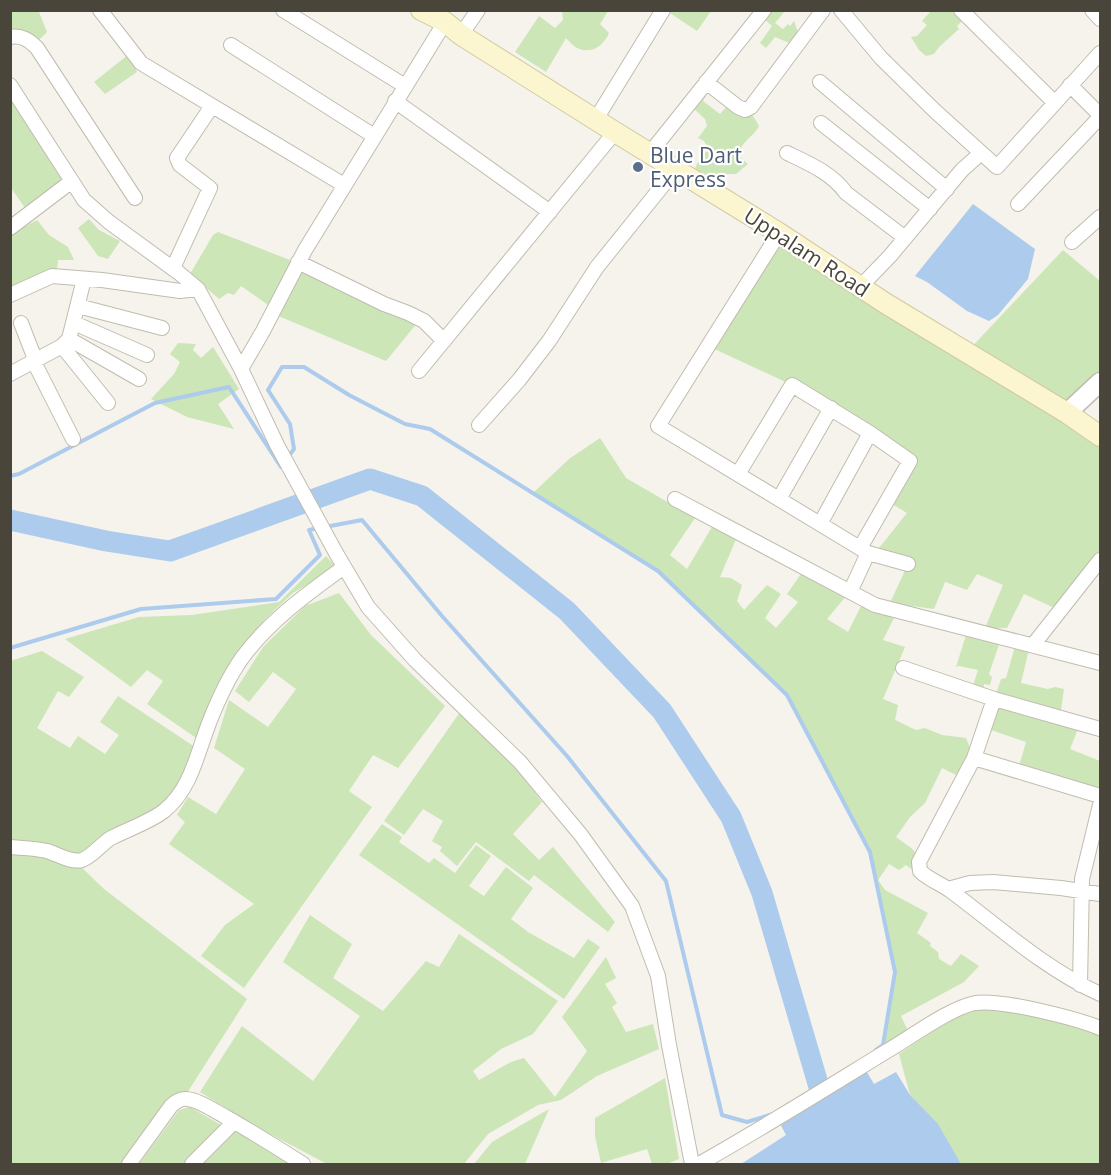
<svg xmlns="http://www.w3.org/2000/svg" width="1111" height="1175" viewBox="0 0 1111 1175" font-family="'Open Sans',sans-serif">
	<style>
		.green { fill: #cce6b8 }
		.water { fill: #adcbec }
		.lines { fill: none; stroke-linecap: round; stroke-linejoin: round }
		.stream { stroke: #adcbec; stroke-width: 4 }
		.river { stroke: #adcbec; stroke-width: 21 }
		.minor-casing { stroke: #c0bcaf; stroke-width: 16 }
		.tertiary-casing { stroke: #c0bcaf; stroke-width: 21 }
		.secondary-casing { stroke: #d1c99f; stroke-width: 22 }
		.minor { stroke: #fff; stroke-width: 14 }
		.tertiary { stroke: #fff; stroke-width: 18 }
		.secondary { stroke: #fbf6d0; stroke-width: 20 }
		.service-dot { fill: #5c6f8a; stroke: #fff; stroke-width: 2 }
		.labels { text-anchor: middle; dominant-baseline: central; stroke-width: 4.5; stroke-linejoin: round; paint-order: stroke }
		.service-label { font-size: 21px; fill: #4e5e75; stroke: #fff; text-anchor: start }
		.street-label { font-size: 21px; fill: #49453a; stroke: #fff }
	</style>
	<rect width="100%" height="100%" fill="#f5f3ec"/>
	<path class="green" d="M562 10 608 11 600 24 609 33C604 45 592 55 577 48 573 46 569 41 566 38L546 72 515 52 539 16 555 28 563 20Z
		M11 11H42L39 12 47 32 37 42 11 34Z
		M672 11 710 10 711 11 697 31 670 13Z
		M770 11H785L775 23 783 29 788 24 790 26 794 21 800 38 794 45 775 37 766 48 760 43 772 26 763 18Z
		M931 11H958L961 22 957 26 959 29 939 47 934 54 926 56 919 50 911 37 917 36 927 25 922 21Z
		M129 54 137 72 105 94 94 82Z
		M10 90 67 186 30 215 11 188Z
		M709 90 703 101 720 114 729 104 753 116 759 126C753 138 740 141 739 156L748 164 736 174H723L720 178 701 175 695 168 702 154 709 150 704 141 698 138 707 126 705 119 693 108 697 101Z
		M89 219 99 230 120 241 108 259 98 256 78 228Z
		M37 220 49 235 68 247 74 260H58L57 271 11 295V234Z
		M218 232 295 262 271 307 241 286 234 295 228 293 219 299 190 274 213 235Z
		M779 233 966 353 1063 250 1100 281V378L1067 413 1100 439V557L1057 609 1024 594 1007 628H985L1003 585 977 574 967 590 945 582 934 609 890 603 908 564 879 548 907 513 892 504 910 461 792 385 708 346Z
		M298 262 418 322 386 361 276 315Z
		M178 343 196 344 193 350 201 358 213 347 239 389 218 404 234 429 187 417 151 399 174 374 180 362 170 354Z
		M600 438 626 478 695 518 670 555 687 569 712 527 737 537 720 577 731 578 742 585 737 601 744 610 767 585 781 594 765 618 776 628 798 602 787 594 803 571 847 595 827 619 848 632 863 602 896 614 883 640 905 647 883 699 898 705 895 720 916 730 925 728 942 735 966 738 974 758 958 776 942 768 925 803 910 817 896 837C913 850 921 850 918 874L906 865 899 870 889 864 878 880 885 890 928 913 917 933 931 943 930 946 938 952 939 959 951 966 961 954 979 966 964 982 901 1016 908 1031 883 1045 895 972 870 852 787 695 658 571 533 493 569 459Z
		M326 556 336 567 293 593 266 618 237 653 215 689 199 740 147 704 163 681 147 670 131 687 65 639 139 617 192 615 279 602Z
		M339 593 371 635 445 706 398 768 373 755 349 791 372 807 244 988 201 956 225 925 254 904 169 844 185 822 177 815 188 797 216 814 245 769 214 748 229 700 268 727 296 689 273 672 249 702 235 691 263 647 305 606Z
		M967 632 1001 639 989 674 992 677 990 685 984 684 983 691 972 689 978 670 959 666 956 667Z
		M1016 643 1029 649 1021 683 1048 689 1055 687 1064 689 1060 717 1078 729 1070 749 1100 761V794L1019 766 1026 742 985 728 1001 679 1006 678Z
		M42 651 84 677 69 697 58 691 37 728 70 748 78 736 105 754 119 735 100 722 118 696 195 747 173 797 155 811 80 855 11 842 10 661Z
		M460 712 518 771 542 802 513 834 539 860 553 847 615 922 608 932 534 875 529 881 476 842 457 866 440 851 442 847 432 841 443 821 423 809 404 835 384 821Z
		M382 824 402 837 399 842 429 863 434 858 455 873 476 845 491 856 469 886 484 896 506 867 533 888 511 919 528 932 574 958 588 939 600 947 564 999 359 855Z
		M10 848 74 860 104 889 247 999 187 1093 129 1164H11Z
		M310 915 352 944 333 978 383 1011 426 961 439 967 459 934 558 1001 533 1034 501 1049 473 1071 479 1080 511 1062 524 1058 555 1097 587 1051 562 1017 606 957 616 978 605 984 617 1003 612 1007 626 1032 653 1024 659 1049 597 1076 561 1100 538 1105 488 1134 464 1164H327L255 1126 200 1092 242 1026 313 1081 360 1016 283 962Z
		M973 1004 1058 1015 1100 1030V1164L959 1163 947 1140 910 1095 899 1054Z
		M665 1078 679 1159 667 1164H652L647 1149 601 1163 595 1136V1118Z
		M190 1107 221 1125 184 1164H139L179 1110Z
		M549 1109 525 1164H474L492 1142Z
		M228 1128 300 1164H196Z"/>
	<path class="water" d="M973 204 1035 249 1028 279 998 315 989 321 967 311 927 282 915 276Z
		M861 1062 874 1084 896 1072 910 1095 938 1124 961 1164H741L786 1135 775 1114Z"/>
	<g class="lines">
		<path class="stream" d="M288 457 294 449 290 424 268 390 282 367H304L349 395 405 424 430 429 658 571 787 695 870 852 895 972 883 1045 876 1050
			M10 476 19 474 155 403 229 387 281 467 284 463
			M325 527 362 520 442 616 567 756 666 881 722 1115 747 1122 773 1114
			M10 648 141 609 276 599 320 555 309 530 318 528"/>
		<path class="river" d="M10 520 106 541 170 551 370 479 422 496 567 611 662 711 731 817 762 893 819 1087 846 1164"/>
		<defs>
			<path id="minor" d="M100 10 141 63 344 185
				M283 10 405 86
				M841 10 881 58 935 111 997 167 1100 53
				M961 10 1054 102
				M1092 10 1100 19
				M461 35 478 10
				M10 37C22 35 29 40 37 48L135 198
				M231 45 374 136
				M706 82 738 107 745 110 751 107 823 10
				M820 82 947 189
				M10 85 84 200 109 222 179 273 198 289 241 369 277 445 336 553 368 607 415 660 520 762 581 835 632 906 658 976 669 1045 692 1164
				M1070 85 1100 115
				M395 101 550 212
				M596 119 663 10
				M821 123 930 209
				M650 153 764 10
				M787 153C808 163 832 173 846 193L904 237
				M1018 204 1100 117
				M10 228 72 181
				M779 233 658 426 868 553 908 564
				M1072 242 1100 217
				M298 262 384 304 408 313 424 321 444 341
				M173 268 210 188 180 165 177 158 212 106
				M861 286 890 256 962 170 981 153
				M10 295 52 276 102 280 180 291 198 289
				M78 306 162 328
				M21 323 35 359
				M74 323 147 355
				M69 339 139 379
				M62 346 108 403
				M33 360 73 439
				M241 369 263 331 305 250 445 22
				M419 371 615 132
				M10 374 62 346 69 339 84 279
				M479 425 519 380 549 341 597 267 676 169
				M738 474 792 385 870 433 910 461 860 548
				M675 499 875 605 1100 663
				M779 499 831 408
				M820 524 870 433
				M850 592 868 553
				M1033 645 1100 560
				M903 668 994 699 1100 729
				M994 699 974 758 919 862 920 871C929 880 940 883 951 891 999 927 1045 969 1100 994
				M974 758 1100 796
				M10 847C22 848 35 848 47 851 57 854 71 863 82 860 93 856 101 844 111 838 128 829 148 823 164 811 191 789 197 754 209 723 218 700 228 678 242 658 270 620 307 594 344 567
				M948 889 970 883 993 882 1061 888 1100 894
				M1080 985 1082 879 1100 805
				M129 1164 171 1106C177 1100 183 1097 192 1100 204 1103 216 1112 226 1117 252 1132 278 1148 303 1164
				M192 1164 228 1128
				M699 1164C763 1128 825 1089 887 1051 911 1037 950 1008 975 1003 1001 999 1075 1018 1100 1028"/>
			<path id="tertiary" d="M1067 413 1100 382"/>
			<path id="secondary" d="M421 10 445 22 461 35 615 132 779 233 885 303 1067 413 1100 436"/>
		</defs>
		<use href="#minor" class="minor-casing"/>
		<use href="#tertiary" class="tertiary-casing"/>
		<use href="#secondary" class="secondary-casing"/>
		<use href="#minor" class="minor"/>
		<use href="#tertiary" class="tertiary"/>
		<use href="#secondary" class="secondary"/>
	</g>
	<circle class="service-dot" cx="638" cy="167" r="6"/>
	<g class="labels">
		<g class="service-label">
			<text x="650" y="155">Blue Dart<tspan x="650" dy="24">Express</tspan></text>
		</g>
		<g class="street-label">
			<text transform="translate(807 252) rotate(33)">Uppalam Road</text>
		</g>
	</g>
	<rect width="1111" height="1175" fill="none" stroke="#49453a" stroke-width="24"/>
</svg>
